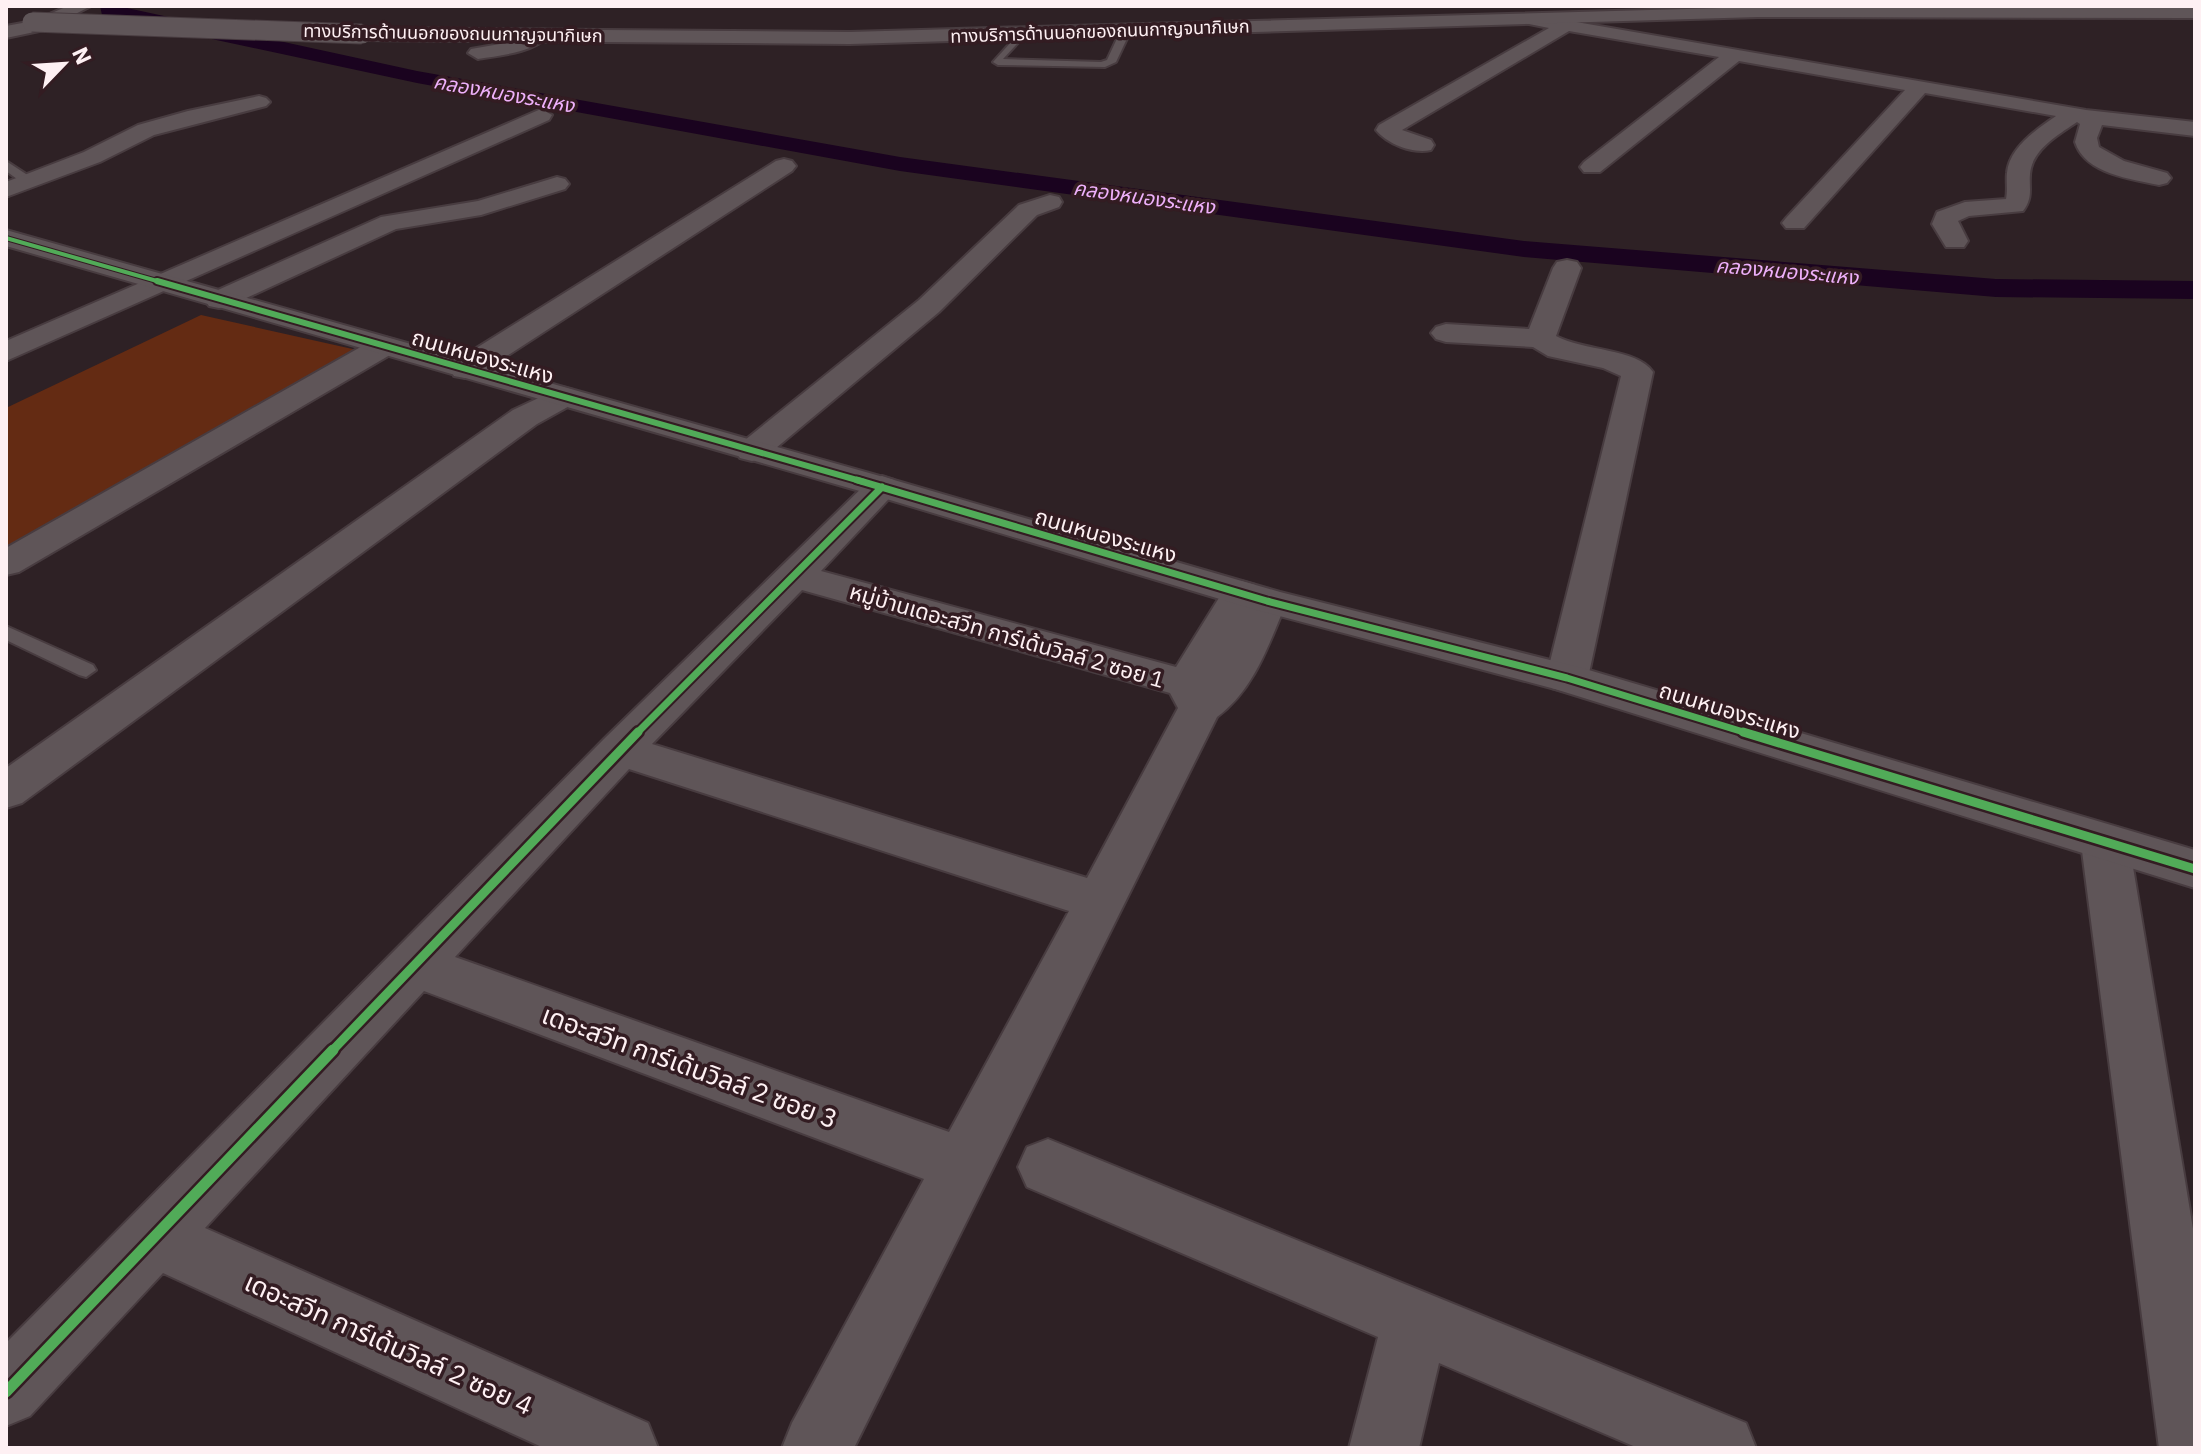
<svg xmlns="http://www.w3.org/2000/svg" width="2201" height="1454" viewBox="0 0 2201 1454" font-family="'IBM Plex Sans','Noto Sans Thai',sans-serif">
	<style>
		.green { fill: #642b13 }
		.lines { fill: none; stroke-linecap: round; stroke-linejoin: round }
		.canal { fill: #1a031f; fill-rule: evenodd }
		.service-casing { stroke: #483c40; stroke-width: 4 }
		.minor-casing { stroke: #483c40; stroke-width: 4 }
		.tertiary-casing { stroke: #483c40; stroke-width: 4 }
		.secondary-casing { stroke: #483c40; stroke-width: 4 }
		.service { fill: #5f5558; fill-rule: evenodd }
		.minor { fill: #5f5558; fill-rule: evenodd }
		.tertiary { fill: #5f5558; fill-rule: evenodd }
		.secondary { fill: #5f5558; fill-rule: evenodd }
		.secondary-bridge-casing { stroke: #483c40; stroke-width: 21; stroke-linecap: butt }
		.secondary-bridge { stroke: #5f5558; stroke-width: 19 }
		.cycleway-far4-casing { stroke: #331c22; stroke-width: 6 }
		.cycleway-far3-casing { stroke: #331c22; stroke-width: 10 }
		.cycleway-far2-casing { stroke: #331c22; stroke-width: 11 }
		.cycleway-far1-casing { stroke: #331c22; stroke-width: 14 }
		.cycleway-casing { stroke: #331c22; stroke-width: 16 }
		.cycleway-far4 { stroke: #51ab58; stroke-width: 4 }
		.cycleway-far3 { stroke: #51ab58; stroke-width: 6 }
		.cycleway-far2 { stroke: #51ab58; stroke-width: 7 }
		.cycleway-far1 { stroke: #51ab58; stroke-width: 9 }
		.cycleway { stroke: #51ab58; stroke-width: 11 }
		.labels { text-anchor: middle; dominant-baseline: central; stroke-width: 7; stroke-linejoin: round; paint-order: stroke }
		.far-street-label { font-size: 18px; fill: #fef0f3; stroke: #331c22 }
		.far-water-label { font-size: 20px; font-style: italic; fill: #eeb0fa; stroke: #331c22 }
		.street-label { font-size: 22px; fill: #fef0f3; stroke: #331c22 }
		.near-street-label { font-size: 26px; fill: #fef0f3; stroke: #331c22 }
	</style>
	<rect width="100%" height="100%" fill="#2e2125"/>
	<path class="green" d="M201 315 357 350 6 555V408Z"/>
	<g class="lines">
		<path class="canal" d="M100 6H118L417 71 900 157 1524 241 1996 279 2195 281V299L1996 297 1524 257 900 171 417 83 109 17 102 15Z"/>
		<defs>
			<path id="service" d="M1126 27 1131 30 1116 62 1105 67 998 65 993 62 1022 30 1027 33 1003 59 1101 62 1107 60 1121 30Z
				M6 161 32 178V184H24L6 171Z
				M6 626 93 665 96 670 86 677 79 675 6 640Z"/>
			<path id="minor" d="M1530 14 2086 110 2195 122V136L2102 125 2097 138 2099 147 2124 161 2167 173 2171 178 2167 183 2159 185C2131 179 2085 174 2075 142L2080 124 2077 122C2061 133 2036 147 2031 168 2027 185 2035 195 2023 211L1969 216 1958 221 1968 241 1964 247H1946L1932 224 1937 212 1965 202 2006 199C2008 190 2006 182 2007 173 2009 148 2037 129 2056 116L1925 93 1804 228H1786L1782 223 1786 218 1905 90 1739 61 1600 172H1584L1580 167 1584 162 1719 57 1569 31 1402 130 1431 140 1434 145 1431 150C1413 154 1387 144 1376 130L1379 125 1549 28 1524 23 1521 19Z
				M541 29 548 31 550 35C532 53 502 55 478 59L468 53 471 49 511 42Z
				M259 96 266 98 270 102 266 106 154 135 100 162 6 197V182L84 152 138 125 188 111Z
				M541 109 552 115 549 120 6 361V341Z
				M784 159 792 161 796 166 792 171 476 376 465 378 454 376 450 369 454 362 776 161Z
				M557 177 565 179 569 184 565 189 481 215 396 229 229 306 219 308 209 306 205 300 209 294 381 217 478 201Z
				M1050 195 1059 197 1062 202 1059 207 1037 215 939 312 764 458 752 461 740 458 735 451 740 444 919 300 1019 205Z
				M1567 260 1577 262 1581 268 1556 336C1582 351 1637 348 1653 372L1588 678 1582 688 1567 692 1552 688 1546 678 1621 376 1603 368 1548 356 1533 347 1446 342 1436 339 1431 333 1436 327 1446 324 1529 329 1553 268 1557 262Z
				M384 337 395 340 399 346 395 352 19 572 6 575V548L373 340Z
				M562 387 573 390 578 397 573 404 537 424 22 803 6 808V768L513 410Z
				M882 476 894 480 900 487 821 571 1176 667 1227 585 1241 581 1255 585 1259 591 1267 589 1281 593 1287 601C1269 643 1255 689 1217 717L854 1448H782L792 1423 924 1179 424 991 205 1228 648 1423 658 1448H544L163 1273 30 1416 6 1426V1343L604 739 870 480ZM802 590 1170 693 1178 708 1087 878 652 744ZM629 769 1069 911 949 1132 455 957Z
				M2105 825 2122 830 2129 843 2195 1241V1448H2159L2081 843 2088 830Z
				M1048 1139 1746 1423 1756 1448H1638L1439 1363 1419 1448H1349L1378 1337 1027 1187 1018 1167 1027 1147Z"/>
			<path id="tertiary" d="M6 230 894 480 1280 592 1582 668 2195 850V888L1555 689 1253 609 870 494 6 246Z"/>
			<path id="secondary" d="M68 6H91L44 30 6 38V26L33 21Z
				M1758 7 2195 8V18L1758 17 850 44 362 40 353 34 362 28 850 32Z"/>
		</defs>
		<use href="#service" class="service-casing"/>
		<use href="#minor" class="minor-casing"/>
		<use href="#tertiary" class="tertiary-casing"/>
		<use href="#secondary" class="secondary-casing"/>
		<use href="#service" class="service"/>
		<use href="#minor" class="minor"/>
		<use href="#tertiary" class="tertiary"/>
		<use href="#secondary" class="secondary"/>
		<defs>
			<path id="secondary-bridge" d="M32 22 362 34"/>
		</defs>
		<use href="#secondary-bridge" class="secondary-bridge-casing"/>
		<use href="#secondary-bridge" class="secondary-bridge"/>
		<defs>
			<path id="cycleway-far4" d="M6 238 164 283"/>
			<path id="cycleway-far3" d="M157 281 864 482"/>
			<path id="cycleway-far2" d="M857 480 1267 601 1567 678 1750 734
				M636 734 882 487"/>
			<path id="cycleway-far1" d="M1743 732 2195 869
				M331 1052 638 732"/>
			<path id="cycleway" d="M6 1392 333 1050"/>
		</defs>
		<use href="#cycleway-far4" class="cycleway-far4-casing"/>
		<use href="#cycleway-far3" class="cycleway-far3-casing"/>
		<use href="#cycleway-far2" class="cycleway-far2-casing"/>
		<use href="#cycleway-far1" class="cycleway-far1-casing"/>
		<use href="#cycleway" class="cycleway-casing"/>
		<use href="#cycleway-far4" class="cycleway-far4"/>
		<use href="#cycleway-far3" class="cycleway-far3"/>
		<use href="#cycleway-far2" class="cycleway-far2"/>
		<use href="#cycleway-far1" class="cycleway-far1"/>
		<use href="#cycleway" class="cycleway"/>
	</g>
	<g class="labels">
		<g class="far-street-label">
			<text transform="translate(1100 31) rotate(-2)">ทางบริการด้านนอกของถนนกาญจนาภิเษก</text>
			<text transform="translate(453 33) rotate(1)">ทางบริการด้านนอกของถนนกาญจนาภิเษก</text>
		</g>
		<g class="far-water-label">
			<text transform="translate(504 93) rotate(10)">คลองหนองระแหง</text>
			<text transform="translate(1144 197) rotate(8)">คลองหนองระแหง</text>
			<text transform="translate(1787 271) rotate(5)">คลองหนองระแหง</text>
		</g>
		<g class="street-label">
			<text transform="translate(483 356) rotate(16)">ถนนหนองระแหง</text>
			<text transform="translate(1106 535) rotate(16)">ถนนหนองระแหง</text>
			<text transform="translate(1007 635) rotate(16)">หมู่บ้านเดอะสวีท การ์เด้นวิลล์ 2 ซอย 1</text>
			<text transform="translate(1730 710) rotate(17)">ถนนหนองระแหง</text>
		</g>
		<g class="near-street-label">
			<text transform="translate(690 1066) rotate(20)">เดอะสวีท การ์เด้นวิลล์ 2 ซอย 3</text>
			<text transform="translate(389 1343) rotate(24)">เดอะสวีท การ์เด้นวิลล์ 2 ซอย 4</text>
		</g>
	</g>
	<rect width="2201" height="1454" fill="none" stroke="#fef0f3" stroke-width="16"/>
	<g transform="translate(64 64) rotate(65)" stroke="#331c22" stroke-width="6" paint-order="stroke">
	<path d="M0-6L14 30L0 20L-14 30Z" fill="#fef0f3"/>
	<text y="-12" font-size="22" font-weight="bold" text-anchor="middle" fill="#fef0f3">N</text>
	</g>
</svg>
